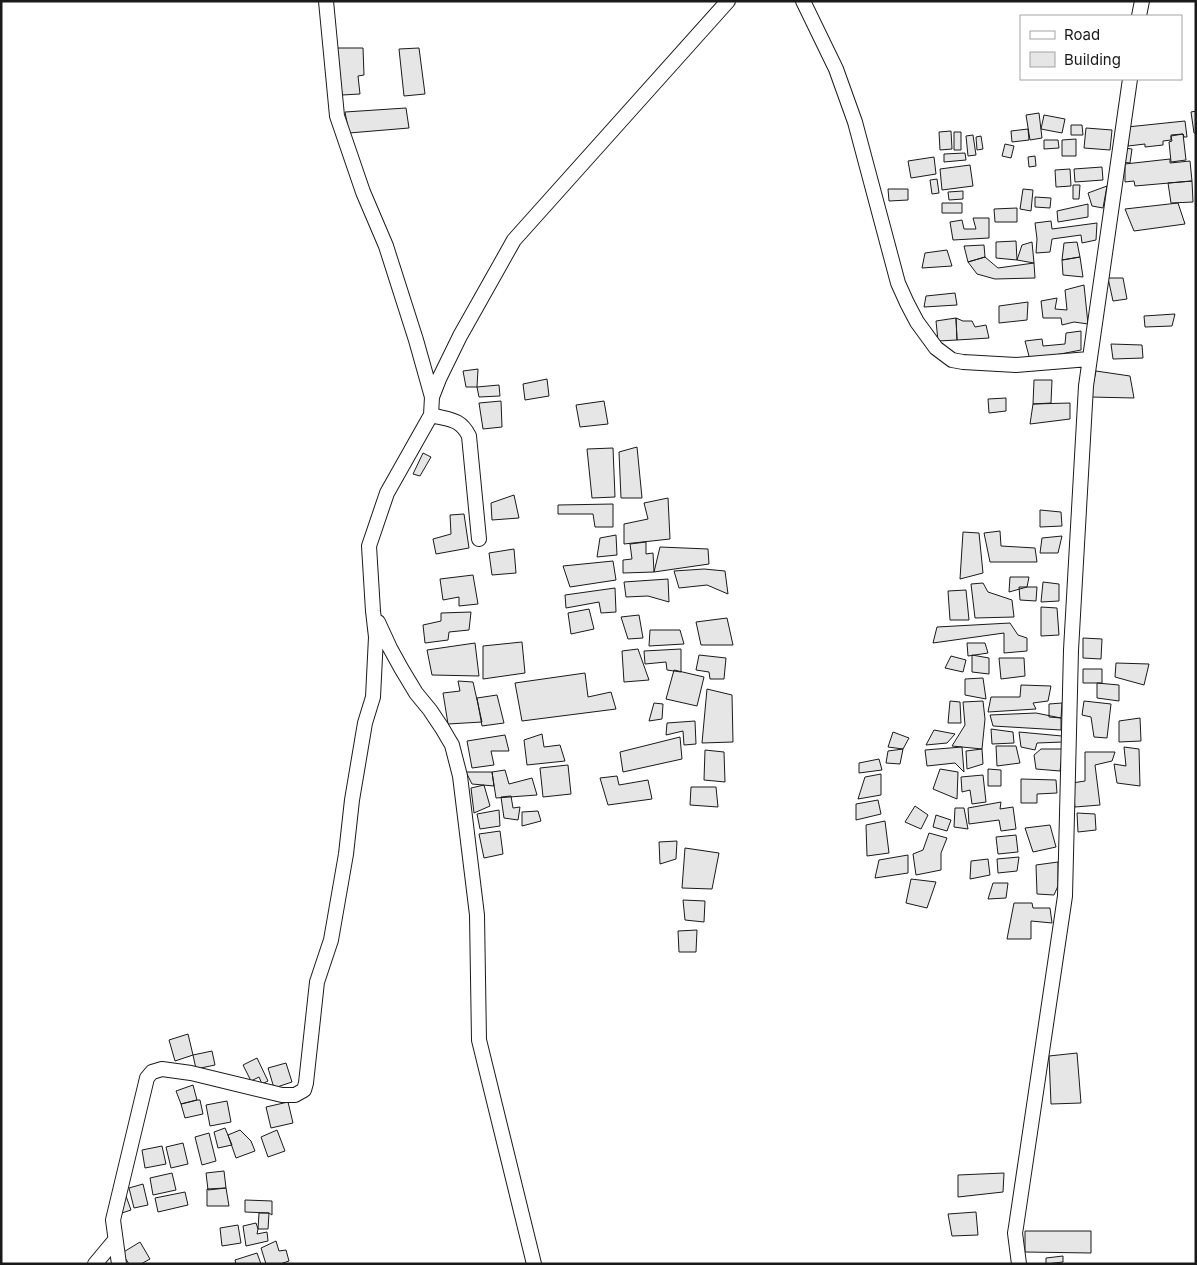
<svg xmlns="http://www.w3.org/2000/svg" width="1197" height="1265" viewBox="0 0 1197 1265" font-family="Inter,sans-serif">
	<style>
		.building { fill: #e6e6e6; stroke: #1a1a1a }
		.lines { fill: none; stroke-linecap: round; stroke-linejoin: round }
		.minor-casing { stroke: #1a1a1a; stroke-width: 16 }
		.minor { stroke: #fff; stroke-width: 14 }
	</style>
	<rect width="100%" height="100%" fill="#fff"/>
	<path class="building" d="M337 48H363L364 75 358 76 360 94 342 95Z
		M419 48 425 94 404 96 399 49Z
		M406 108 409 128 349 133 345 112Z
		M1196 111V133H1194L1191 112Z
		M1039 113 1042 138 1030 140 1026 115Z
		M1044 115 1065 119 1062 133 1041 129Z
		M1185 121 1187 137H1184L1183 134 1171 135V140L1163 141V145L1145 147V144L1128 146 1127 127Z
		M1071 125H1082L1083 135H1071Z
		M1086 128 1112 130 1110 150 1084 148Z
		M1028 129 1029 140 1012 142 1011 131Z
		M951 131 952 149 940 150 939 132Z
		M954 132H961V150H954Z
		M1183 134 1186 160 1171 162 1169 142 1172 141 1171 136Z
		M973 135 976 155 968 156 966 136Z
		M981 136 983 149 977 150 976 137Z
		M1076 139V156H1062V140Z
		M1044 140H1058L1059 148 1044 149Z
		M1005 144 1014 146 1011 158 1002 156Z
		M1124 148 1132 149 1130 163 1122 162Z
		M965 153 966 160 944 162V154Z
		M1035 156 1036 166 1029 167 1028 157Z
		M934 157 936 174 911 178 908 161Z
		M1170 159V163L1190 161 1192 181 1135 186 1134 181 1125 182V164Z
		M970 165 973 186 942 190 940 169Z
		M1102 167 1103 180 1075 182 1074 169Z
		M1070 169 1071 186 1056 187 1055 170Z
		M937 179 939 193 932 194 930 180Z
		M1192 181 1193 202 1171 203 1168 183Z
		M1073 185H1080L1079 199H1073Z
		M1107 186 1103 208 1092 206 1088 193Z
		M888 189H908V200L889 201Z
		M1023 189 1033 190 1031 211 1020 209Z
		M963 191V199L949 200 948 192Z
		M1035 197 1051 198 1050 208 1035 207Z
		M942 203H962V213H942Z
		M1178 203 1185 224 1134 231 1125 209Z
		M1088 204V217L1058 222 1057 211Z
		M1017 208V222H995L994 209Z
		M973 218H989V238L953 240 950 222 962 220 964 229H976Z
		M1051 221 1052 229 1097 223 1096 240 1082 243 1081 235 1052 239 1050 252 1036 253 1037 239 1035 223Z
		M1016 241 1017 260 996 258V242Z
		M1032 242 1034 263 1017 260 1022 245Z
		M1077 242 1080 257 1062 260 1064 243Z
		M984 245 985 257 968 262 964 246Z
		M947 250 952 266 922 268 925 253Z
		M985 257 998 268 1034 263 1035 278 995 279 977 274 968 262Z
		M1080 257 1083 277 1063 275 1062 260Z
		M1108 278H1123L1127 299 1113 301Z
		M1084 285 1088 324 1074 322 1062 325 1061 318H1043L1041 301 1057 298 1055 309 1067 310 1065 290Z
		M955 293 957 305 924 307 926 296Z
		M1028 302 1027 320 999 323V306Z
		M1175 314 1172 326 1145 327 1144 316Z
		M956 318 957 340 938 341 936 321Z
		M956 318 963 321H972L975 327 986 325 989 338 957 340Z
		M1081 331V350L1030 360 1025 341 1042 339 1043 346 1065 344 1066 333Z
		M1111 344 1142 345 1143 358 1113 359Z
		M478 369 477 387H466L463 371Z
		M1096 371 1130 376 1134 398 1090 397Z
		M547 379 549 396 525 400 523 384Z
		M1034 380H1052L1051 403 1033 404Z
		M499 385 500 396 479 397 477 387Z
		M1006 398V411L989 413 988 399Z
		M501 401 502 427 483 429 479 403Z
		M604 401 608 424 580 427 576 405Z
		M1070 403V419L1030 424 1033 404Z
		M637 447 642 498H621L619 452Z
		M613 448 615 497 592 498 587 449Z
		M423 453 431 457 420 476 413 474Z
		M514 495 519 518 492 520 491 503Z
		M668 498 670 539 624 544V524L648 519 644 503Z
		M613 504V527H595L593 514H558V505Z
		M1040 510 1061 512 1062 526 1040 527Z
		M464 514 469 548 436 554 433 539 451 534 450 515Z
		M1000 531 1001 546 1035 548 1037 562H990L984 533Z
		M963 532 979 533 983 573 960 579Z
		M616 535 617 555 597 557 600 538Z
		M1062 536 1058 553H1040L1042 538Z
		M646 542V554L653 553 654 572 623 573V560L632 559 630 544Z
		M660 547 708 549 709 564 654 572Z
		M514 549 516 573 492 575 489 553Z
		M613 561 616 580 570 587 563 566Z
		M704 569 725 571 728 594 707 585 679 588 674 571Z
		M473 575 478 604 459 606V597L443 600 440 579Z
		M1010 577H1029L1027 587 1009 592Z
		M668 579 669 602 648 596 626 597 624 582Z
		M1043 582 1059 584V601L1041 602Z
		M983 583 988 592 1012 600 1014 617 975 618 971 584Z
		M1019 587H1037L1036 601 1020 600Z
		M615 588 616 612 601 613 599 602 566 608 565 595Z
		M966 590 969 620H950L948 591Z
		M1041 607 1057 608 1059 635 1041 636Z
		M589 609 594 629 571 634 568 613Z
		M471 612 469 630 449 632 448 640 425 643 423 625 441 621V613Z
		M639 615 643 638 628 639 621 617Z
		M727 618 733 645H701L696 622Z
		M1010 623 1018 635 1027 638V651L1004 653V633L933 643 937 627Z
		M650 630H680L684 644 649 646Z
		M1083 638 1102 639 1101 659 1083 658Z
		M522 642 525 673 483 679V646Z
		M475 643 479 676 432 675 427 650Z
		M967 643H985L988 653 968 656Z
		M638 649 649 680 624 682 622 651Z
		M681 649V672L667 670 666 662 645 664 644 651Z
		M699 655 726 658 724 679H710L709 672 696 670Z
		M972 655 989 658V674L972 672Z
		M951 656 966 660 963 672 945 668Z
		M999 658H1024L1025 676 1001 679Z
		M1116 663 1149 664 1144 685 1115 677Z
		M1083 669H1102V683H1083Z
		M674 670 704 677 697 706 666 699Z
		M585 673 588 697 611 692 616 709 522 721 515 683Z
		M983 678 986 699 965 695V679Z
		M458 681 473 682 482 722 448 724 443 693 460 691Z
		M1097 683 1119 685V701L1097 698Z
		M1021 685 1051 686 1048 701 1033 703 1036 709 988 712 991 697H1020Z
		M707 689 732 695 733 742 702 743Z
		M497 695 504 723 482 726 477 698Z
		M950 701 960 702 961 723H948Z
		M983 701 985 719 982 749 952 746 965 725 963 702Z
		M1084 701 1111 704 1107 738 1094 737 1091 717 1082 715Z
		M654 703 663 704 662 719 649 721Z
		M1062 703 1061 718 1049 717V704Z
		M1036 713 1061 718V730L993 726 990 715Z
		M1140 718 1141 741 1119 742V721Z
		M695 721 696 744 684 745 683 731 666 735 667 723Z
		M991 729 1013 732 1014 743 992 744Z
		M934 730 955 734 947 743 926 745Z
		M893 732 909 738 903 749 888 747Z
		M1019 732 1062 736 1063 742 1037 743 1035 750 1021 747Z
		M542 734 544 747 560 745 565 761 527 765 524 740Z
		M505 735 509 751H491L494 765 472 768 467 741Z
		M680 737 682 759 623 772 620 752Z
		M996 746H1016L1020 763 997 766Z
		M962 747 964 772 955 763 927 766 925 750Z
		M1124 747 1139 749 1140 786 1117 783 1114 764 1126 766Z
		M903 749 900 764 886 763 888 751Z
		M982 749 983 764 967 769 966 751Z
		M1041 749H1063L1060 771 1036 769 1034 755Z
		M705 750 724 752 725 782 704 780Z
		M1085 752H1115L1112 761 1095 765 1100 805 1075 807 1072 783 1085 781Z
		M879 759 882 770 859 773V763Z
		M568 765 571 794 543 797 540 768Z
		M940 769 958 772 957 799 933 789Z
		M988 769 1001 770V786H988Z
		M505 770 509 784 532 778 537 795 496 798 492 772Z
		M466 772H492L494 786 472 784Z
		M881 774V795L858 799 865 777Z
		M983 775 986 802 972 804 970 790 962 792 961 777Z
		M617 776 619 785 648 780 652 799 608 805 600 778Z
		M1021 779 1056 780 1057 793 1037 794V803H1021Z
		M484 785 490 806 474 813 471 788Z
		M691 787H716L718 807 690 805Z
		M511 796 513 808 520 807 518 820 504 818 501 797Z
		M878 800 881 814 856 820V804Z
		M1001 802 1000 809 1013 807 1016 829 1001 831 999 820 969 824 968 808Z
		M915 806 928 815 921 829 905 822Z
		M955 808H964L968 829 954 827Z
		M499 810 500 826 480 829 477 814Z
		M538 811 541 821 522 826V812Z
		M1077 813 1095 814 1096 830 1078 832Z
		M936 815 951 820 947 831 933 827Z
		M885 821 889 853 867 856 866 825Z
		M1050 825 1056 847 1033 852 1025 828Z
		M500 831 503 854 484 858 479 834Z
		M929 833 947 838 941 853V870L916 875 913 854 923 850Z
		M1016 835 1018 852 998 854 996 837Z
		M677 841 676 859 660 864 659 842Z
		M685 848 719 853 712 889 682 888Z
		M908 855V873L875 878 879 860Z
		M1019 857 1017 871 998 873 997 859Z
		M988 859 990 875 970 879 971 861Z
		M1058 862V886L1054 895 1037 894 1036 865Z
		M911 879 936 882 927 908 906 903Z
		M993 883H1008L1006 898 988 899Z
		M683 900 705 901 704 922 685 920Z
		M1014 903H1032L1033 908H1050L1052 923 1031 921V939H1007Z
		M697 930 696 952H679L678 931Z
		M188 1034 193 1055 175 1061 169 1040Z
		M212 1051 215 1065 196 1069 193 1055Z
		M1077 1053 1081 1103 1051 1104 1049 1056Z
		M257 1058 268 1081 262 1084 259 1077 251 1081 243 1065Z
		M286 1063 292 1082 274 1088 268 1068Z
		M193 1085 197 1100 181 1104 176 1091Z
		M197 1100H200L203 1114 185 1118 181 1104Z
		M227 1101 231 1122 210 1126 206 1105Z
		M288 1102 293 1123 271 1128 266 1107Z
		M225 1128 232 1145 218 1148 214 1132Z
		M240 1130 251 1141 255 1151 236 1158 228 1135Z
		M277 1130 285 1151 268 1157 261 1137Z
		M209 1133 216 1161 202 1165 195 1137Z
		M183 1143 188 1164 171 1168 166 1147Z
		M162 1146 166 1164 145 1168 142 1150Z
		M224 1171 226 1188 208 1190 206 1173Z
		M172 1173 176 1190 153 1195 150 1178Z
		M1004 1173 1003 1192 958 1197V1175Z
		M143 1184 148 1205 134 1208 129 1188Z
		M226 1188 229 1206H207V1189Z
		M185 1192 188 1205 158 1212 155 1198Z
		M126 1196 131 1210 122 1213V1197Z
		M245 1200 272 1201V1215L269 1213 245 1212Z
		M976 1212 978 1235 952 1236 948 1214Z
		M259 1213H269L268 1229H258Z
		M256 1223 258 1229 257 1234 267 1232 268 1241 246 1246 243 1226Z
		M238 1225 241 1243 222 1246 220 1228Z
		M1025 1231H1091V1253L1025 1252Z
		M276 1241 279 1251 286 1250 289 1261 280 1264H266L261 1248Z
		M140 1242 150 1259 141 1264H129L122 1253Z
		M257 1253 261 1264H236L235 1260Z
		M1063 1256V1262L1046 1264V1258Z"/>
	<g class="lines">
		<defs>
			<path id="minor" d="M803 1 836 69 855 122 898 283 907 303 917 322 936 348 952 360 963 362 1016 365 1089 359
				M1139 16 1142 1
				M432 397 439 379 460 336 514 240 728 1
				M431 415C449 420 460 418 469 436L479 539
				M378 622 390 648 401 668 416 693 430 710 442 728 452 745 460 776 477 915 479 1040 534 1264
				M95 1264 115 1240
				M119 1264 113 1220 147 1078 152 1072 162 1069 191 1073 282 1095H295L304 1090 306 1083 317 982 331 940 346 854 352 800 365 723 373 697 376 637 373 611 369 546 387 493 431 415 432 397 416 340 386 246 363 192 337 116 326 1
				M1019 1264 1015 1233 1016 1227 1065 896 1071 650 1086 386 1130 79"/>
		</defs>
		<use href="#minor" class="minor-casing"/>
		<use href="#minor" class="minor"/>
	</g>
	<rect width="1197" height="1265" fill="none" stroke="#1a1a1a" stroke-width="5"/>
	<rect x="1020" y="15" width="162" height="65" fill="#ffffff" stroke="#a3a3a3"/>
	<rect x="1030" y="31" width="25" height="8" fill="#ffffff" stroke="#a3a3a3"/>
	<text x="1064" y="40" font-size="15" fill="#1a1a1a">Road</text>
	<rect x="1030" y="52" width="25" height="15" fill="#e6e6e6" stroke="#a3a3a3"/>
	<text x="1064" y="65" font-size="15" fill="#1a1a1a">Building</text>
</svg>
